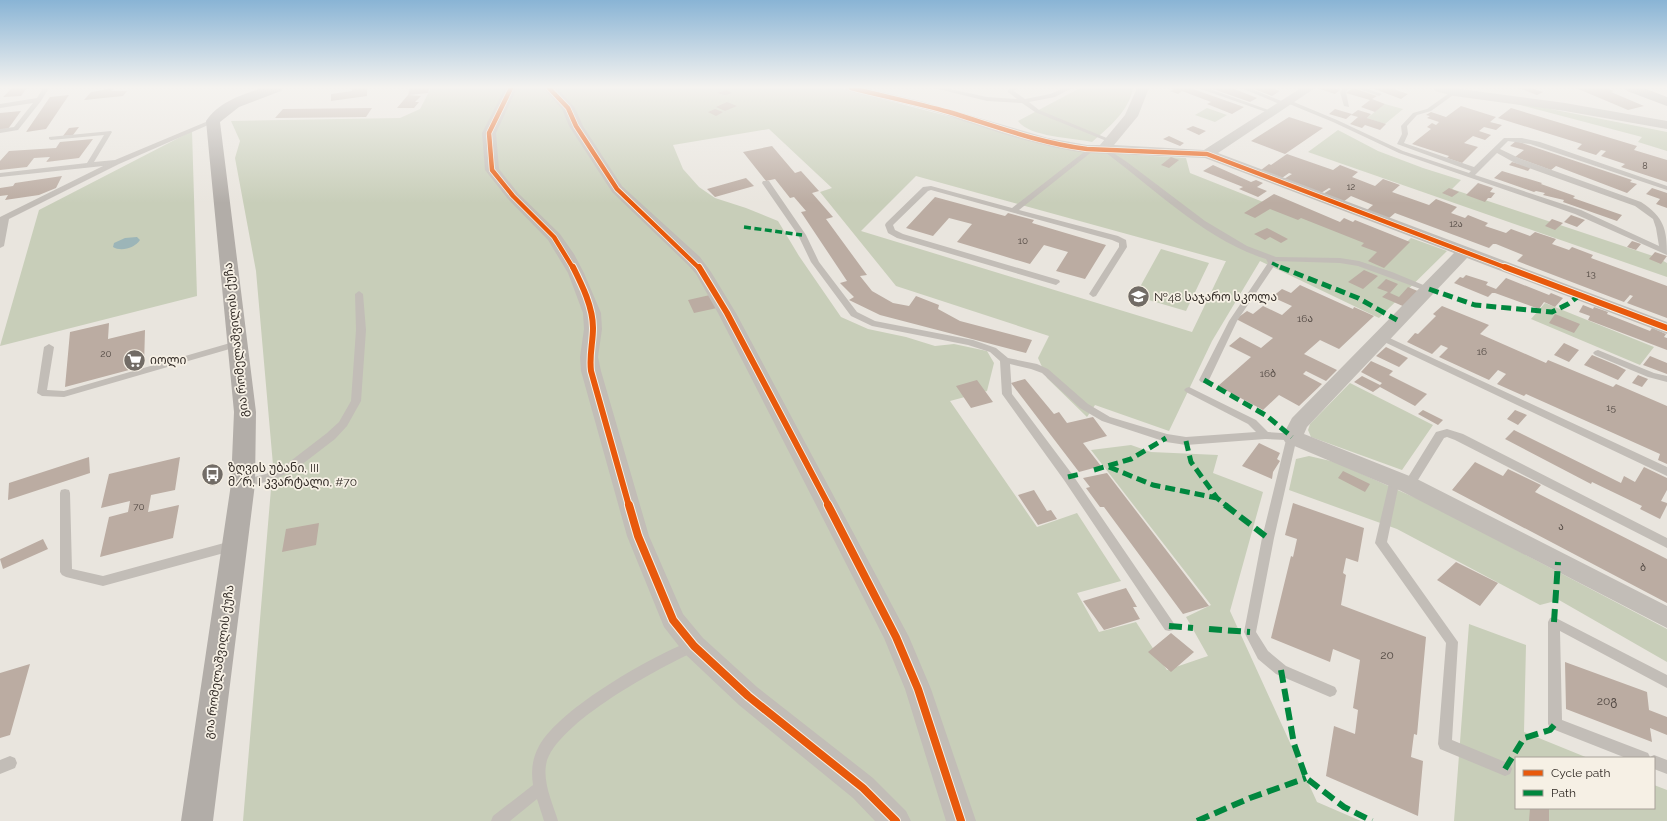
<svg xmlns="http://www.w3.org/2000/svg" width="1667" height="821" viewBox="0 0 1667 821" font-family="Raleway,'Noto Sans Georgian',sans-serif">
	<style>
		.green { fill: #c8ceb9; fill-rule: evenodd }
		.water { fill: #9cb5b8 }
		.building { fill: #bbaca2 }
		.lines { fill: none; stroke-linecap: round; stroke-linejoin: round }
		.lane { fill: #c2bdb7; fill-rule: evenodd }
		.street { fill: #c2bdb7; fill-rule: evenodd }
		.secondary { fill: #b2ada8; fill-rule: evenodd }
		.quiet-far2 { stroke: #00873e; stroke-width: 3.5; stroke-dasharray: 7 3.5; stroke-linecap: butt }
		.quiet-far1 { stroke: #00873e; stroke-width: 5; stroke-dasharray: 10 5; stroke-linecap: butt }
		.quiet { stroke: #00873e; stroke-width: 6; stroke-dasharray: 13 6; stroke-linecap: butt }
		.cycleway-far2-casing { stroke: #f6f0e5; stroke-width: 6 }
		.cycleway-far1-casing { stroke: #f6f0e5; stroke-width: 8 }
		.cycleway-casing { stroke: #f6f0e5; stroke-width: 10 }
		.cycleway-far2 { stroke: #e8590c; stroke-width: 4.5 }
		.cycleway-far1 { stroke: #e8590c; stroke-width: 6 }
		.cycleway { stroke: #e8590c; stroke-width: 8 }
		.labels { text-anchor: middle; dominant-baseline: central; stroke-width: 3.5; stroke-linejoin: round; paint-order: stroke }
		.far-number-label { font-size: 9px; fill: #544b45 }
		.number-label { font-size: 10px; fill: #544b45 }
		.poi-label { font-size: 12px; fill: #322b26; stroke: #f6f0e5; text-anchor: start }
		.street-label { font-size: 12px; fill: #322b26; stroke: #f6f0e5 }
		.near-number-label { font-size: 12px; fill: #544b45 }
	</style>
	<rect width="100%" height="100%" fill="#e9e5de"/>
	<path class="green" d="M431 88H839L1087 152 1186 158 1190 173 1394 254 1411 238 1447 251 1379 318 1260 261 1212 341 1169 431 1095 405 1087 417 1047 378 1038 358 1049 336 896 286 820 192 832 188 769 129 673 145 683 169 699 187 715 198 746 208 778 221 799 256 841 317 868 329 906 337 935 346 954 344 987 351 994 363 987 391 950 401 1037 527 1077 513 1121 581 1077 593 1099 632 1136 622 1167 670 1208 656 1186 617 1211 605 1091 450 1131 445 1151 452 1218 455 1213 473 1263 492 1230 611 1317 802 1361 821H243L273 465 256 271 235 158 240 141 231 121 400 118 420 109ZM916 176 1225 261H1226L1192 332 861 231Z
		M1080 88H1133C1129 111 1109 127 1092 142 1074 138 1029 137 1018 121Z
		M1490 97 1667 132V151L1638 142 1642 137Z
		M1385 104 1403 109 1385 124 1367 118Z
		M1207 108 1227 115 1215 122 1195 115Z
		M1338 130 1378 151 1423 168 1461 180 1452 189 1656 257 1667 263V277L1308 152Z
		M192 131 197 296 0 346 39 210Z
		M1161 249 1209 263 1186 311 1135 296Z
		M1545 303 1654 347 1640 365 1531 319Z
		M1350 383 1433 425 1402 470 1311 437 1308 430 1310 424Z
		M1309 456 1335 462 1429 504 1667 629V662L1559 600 1540 605 1397 529 1289 490 1296 459Z
		M1469 624 1526 645 1524 732 1588 758H1516V808H1654V785L1667 790V821H1454Z"/>
	<path class="water" d="M137 237 140 240C135 248 121 252 113 247L114 243 125 238Z"/>
	<path class="building" d="M12 88H27L21 96 3 97Z
		M114 88 111 91H127L123 96 84 100 91 92Z
		M352 88H367V96L331 101V94L352 91Z
		M410 88H429L428 93 408 95Z
		M1171 88H1190L1244 107 1232 114 1207 104 1211 102 1182 91 1178 94 1170 91 1174 89Z
		M1210 88H1232L1257 98 1250 102Z
		M1256 88H1271L1280 91 1272 96 1254 89Z
		M1321 88H1331L1340 90 1335 94 1320 89Z
		M1353 88 1377 96 1372 99 1385 104 1375 112 1361 107 1370 100 1346 93Z
		M1372 88H1390L1408 94 1401 99Z
		M1519 88H1531L1543 92 1537 95Z
		M1576 88H1605L1614 91 1611 92 1644 106 1628 110Z
		M727 90 732 93 725 95 717 93Z
		M69 95 46 129 26 132 50 97Z
		M408 95 421 96 415 102H419L414 108H397Z
		M727 102 737 106 725 111 716 107Z
		M1461 106 1496 117 1490 122 1502 125 1496 130 1484 127 1479 131 1491 135 1485 140 1473 136 1464 143 1478 147 1462 163 1447 158 1449 156 1412 144 1431 129 1427 127 1432 123 1436 125 1439 122 1427 118 1430 116 1426 115 1431 112 1446 117Z
		M372 108 366 117 275 118 283 109Z
		M1511 108 1637 146 1634 150 1667 160V182L1621 167 1625 164 1601 156 1606 151 1601 150 1596 155 1577 149 1582 144 1498 118Z
		M715 109 723 112 716 116 708 112Z
		M1335 109 1352 114 1346 119 1329 114Z
		M1358 110 1371 114 1367 118 1386 124 1380 130 1365 125 1362 128 1350 124 1358 117 1351 115Z
		M21 111 8 129 0 130V113Z
		M1289 117 1323 128 1285 154 1251 141Z
		M1193 126 1206 131 1199 135 1186 129Z
		M79 127 73 135 63 136 69 128Z
		M1169 136 1184 143 1180 146 1163 139Z
		M93 139 79 158 46 162 50 157 34 158 27 167 0 170V161L9 151 56 148 60 142Z
		M1516 141 1632 180 1630 182 1637 184 1627 193 1556 166 1551 170 1515 157 1524 150 1510 146Z
		M772 146 795 173 801 171 819 191 812 193 833 217 826 219 867 275 860 276 872 291 893 303 909 306 916 296 939 305 938 309 960 321 1032 340 1026 353 880 315 849 300 854 297 840 283 847 281 801 212 806 211 794 197 790 198 775 179 766 181 743 152Z
		M1287 154 1333 170 1340 165 1358 172 1352 177 1375 186 1383 179 1400 185 1392 192 1429 205 1436 199 1457 207 1451 213 1465 218 1468 215 1488 223 1485 226 1506 233 1511 229 1530 236 1535 232 1556 239 1552 244 1569 250 1572 247 1593 255 1591 258 1667 286V318L1627 303 1633 296 1630 295 1624 302 1517 261 1523 255 1496 244H1493L1489 248 1395 213 1388 219 1367 210 1373 205 1351 196 1343 202 1323 194 1331 189 1329 188 1321 193 1284 179 1292 174 1289 173 1282 178 1261 170 1269 164 1271 165Z
		M1171 157 1179 160 1169 168 1161 165Z
		M1512 162 1531 167 1528 171 1509 165Z
		M1213 165 1251 182 1256 180 1263 183 1257 187 1267 191 1258 197 1239 189 1243 187 1203 171Z
		M1502 171 1542 183 1541 184 1575 196 1573 198 1622 215 1617 221 1563 202 1564 200 1543 195 1545 193 1536 191 1534 192 1494 178Z
		M62 176 56 188 39 195 5 200 8 195 0 196V188L13 186 15 183Z
		M746 178 754 186 715 197 707 189Z
		M1478 183 1493 188 1490 192 1495 193 1491 198H1488L1485 202 1466 195Z
		M1449 188 1459 192 1452 197 1442 193Z
		M1652 188 1667 193V208L1656 204 1660 199 1646 194Z
		M1274 194 1340 222 1344 218 1353 222 1355 220 1410 242 1384 268 1368 261 1377 252 1361 246 1364 243 1301 218 1298 220 1270 209 1255 218 1244 213Z
		M935 197 1005 216 1008 213 1034 220 1032 223 1106 245 1085 279 1056 271 1068 252 1044 245 1030 264 957 242 972 224 949 218 933 236 906 228Z
		M1571 215 1585 220 1577 227 1564 222Z
		M1552 219 1563 223 1555 230 1545 226Z
		M1267 228 1288 239 1281 243 1270 237 1265 240 1254 234Z
		M1632 241 1641 244 1636 250 1627 247Z
		M1655 252 1667 256 1661 264 1649 259Z
		M1364 270 1378 276 1363 289 1348 282Z
		M1466 275 1488 282 1486 285 1496 289 1506 278 1549 295 1551 293 1563 298 1555 307 1544 302 1539 309 1495 293H1492L1488 297 1454 283 1460 277 1463 278Z
		M1386 279 1398 284 1390 293 1399 297 1408 287 1420 292 1405 307 1382 297 1388 292 1377 288Z
		M1300 285 1353 309 1354 307 1374 316 1339 349 1320 340 1304 354 1337 370 1326 381 1306 371 1303 374 1322 384 1299 406 1279 395 1263 410 1218 386 1251 357 1229 346 1240 337 1261 348 1273 338 1236 319 1247 311 1253 314 1263 306 1282 315 1292 306 1272 297 1282 289 1291 293Z
		M710 295 717 308 694 313 688 300Z
		M1583 305 1593 309 1594 307 1608 312 1607 314 1650 331 1652 328 1666 334 1664 337 1667 338V350L1588 320 1590 316 1579 312Z
		M1442 306 1489 325 1480 334 1546 363 1548 360 1613 387 1616 384 1667 406V464L1658 460 1660 454 1526 394 1524 396 1497 384 1506 374 1498 370 1489 380 1439 357 1448 348 1441 345 1432 354 1407 342 1415 333 1418 334 1436 316 1433 314Z
		M1555 314 1580 324 1574 333 1549 323Z
		M109 323 108 339 145 330 144 366 65 387 70 332Z
		M1564 343 1579 350 1569 362 1554 355Z
		M1386 347 1408 358 1399 367 1376 356Z
		M1592 355 1616 365 1626 370 1618 380 1584 365Z
		M1650 356 1667 363V374L1643 365Z
		M1371 361 1393 371 1389 375 1427 394 1415 406 1380 387 1373 392 1354 382 1362 376 1380 385 1382 383 1361 372Z
		M1638 375 1648 379 1642 387 1632 383Z
		M1025 379 1054 414 1059 412 1067 423 1093 417 1107 436 1083 443 1101 466 1079 472 1011 383Z
		M977 380 993 402 971 408 956 386Z
		M1423 410 1443 420 1438 425 1418 414Z
		M1515 410 1527 415 1518 425 1507 419Z
		M1514 430 1621 483 1624 476 1635 482 1644 467 1667 478V490L1661 501 1667 503V505L1660 519 1640 509 1642 506 1592 482 1591 484 1505 439Z
		M1259 443 1280 453 1277 459 1280 461 1273 472 1272 479 1242 466Z
		M89 457 90 473 8 500 9 483Z
		M180 457 175 490 151 495 148 512 179 505 173 538 100 557 109 517 128 512 130 501 101 508 109 474Z
		M1475 462 1503 476 1508 469 1541 485 1535 492 1667 559V603L1452 490Z
		M1343 471 1370 484 1365 492 1338 478Z
		M1107 473 1209 606 1183 614 1104 507H1100L1086 488 1090 487 1083 478Z
		M1034 490 1047 511 1051 510 1057 519 1038 525 1018 495Z
		M1293 503 1364 528 1358 562 1346 558 1343 573 1346 575 1341 605 1426 637 1417 735 1414 734 1411 757 1423 761 1418 816 1326 776 1334 726 1355 734 1358 710 1353 708 1360 660 1333 649 1330 662 1271 638 1291 556 1293 557 1297 539 1285 535Z
		M319 523 316 545 282 552 286 529Z
		M43 539 48 549 3 569 0 559Z
		M1456 562 1498 583 1480 606 1437 580Z
		M1126 588 1137 607H1133L1140 619 1104 630 1083 601Z
		M1171 633 1194 652 1171 672 1148 652Z
		M1565 662 1647 692 1649 710 1667 717V735L1650 728 1652 742 1566 709Z
		M30 664 10 735 0 738V673Z
		M1530 808H1549V821H1529Z"/>
	<g class="lines">
		<path class="lane" d="M43 88H49L41 101 18 130 0 133V129L14 127 33 103 0 108V104L37 98Z
			M934 88H945L987 97 1017 99 1008 92V90L1010 88H1017L1014 91 1025 99 1050 94 1064 88H1072L1055 97 1029 102 1039 110 1114 141 1109 142 1035 112 1022 103 987 101Z
			M1198 88H1207L1274 112 1269 113Z
			M1241 88H1249L1284 102 1285 100H1289L1337 120 1403 151 1469 173 1471 171 1397 144 1402 134 1401 126 1413 113 1427 109 1452 91H1456V93L1431 111 1417 115 1407 126 1408 134 1404 143 1474 167 1504 138H1522L1540 142 1667 186V190L1530 144 1508 141 1500 149 1521 159 1641 202C1664 217 1667 229 1667 255L1575 214 1399 153 1333 122 1287 103 1286 105H1282ZM1497 153 1515 163 1635 206 1653 219 1656 228 1659 246 1581 210 1475 175Z
			M1343 88H1349L1346 92 1349 107 1344 106 1340 92Z
			M1356 88H1365L1382 94 1379 96Z
			M213 119 216 121 215 122 119 164 9 219 4 246 0 248V217L103 166 0 177V173L87 163 104 135 51 140 49 139V137L111 131 112 132 94 162 115 160Z
			M1102 148H1106L1127 162 1205 221 1247 246 1276 257 1340 258 1359 261 1392 272 1433 289 1432 291H1426L1358 266 1340 263 1275 261 1276 263 1237 321 1209 380 1204 383 1201 382 1199 380 1229 321 1268 263 1266 259C1205 240 1153 187 1102 150Z
			M1088 149 1094 150 1019 210 1118 236 1126 240 1127 247 1096 296 1093 297 1089 294 1119 247V243L1112 240 931 190 928 191 893 225 895 230 903 234 1059 280 1060 282 1056 285 897 238 888 233 885 225 886 223 923 187 931 186 1012 208Z
			M763 181H769L806 235 819 262 857 312 875 321 973 340 996 348 1008 358 1037 364 1048 369 1088 404 1110 417 1167 434 1186 437 1256 432 1248 424 1186 392 1184 390 1186 388 1189 387 1256 420 1268 432 1296 434 1297 437 1274 538 1256 632 1268 651 1286 666 1335 687 1337 691 1335 695 1330 697 1276 674 1258 659 1244 632 1262 538 1286 440 1265 439 1186 445 1166 442 1102 421 1080 408 1042 373 1031 369 1010 364 1012 394 1072 474 1173 622 1175 626 1173 630 1169 631 1165 630 1064 480 1002 394 1000 361 990 352 968 345 872 326 851 316 811 262 798 235 762 183Z
			M359 291 363 294 366 330 361 401 347 426 335 439 296 469 273 480 243 488 239 487 238 484 239 481 266 474 288 463 327 433 339 422 351 401 356 330 355 294Z
			M1381 334 1667 467V476L1378 339 1376 337 1378 335Z
			M237 341 242 344 240 346 64 397 42 396 37 393 44 347 49 344 54 347 47 390 64 391Z
			M1598 350 1654 373 1667 376V382L1648 377 1595 355 1593 353 1595 351Z
			M1447 429 1463 434 1667 538V548L1455 440 1447 437 1444 438 1413 488H1405L1404 485 1405 482 1436 432Z
			M1395 475 1399 476 1400 479 1387 542 1458 642 1452 740 1510 764 1512 769 1510 774 1505 776 1440 749 1438 744 1446 643 1375 543 1390 479 1391 476Z
			M65 489 69 490 70 493 72 569 103 576 235 540 239 542 241 545 239 548 235 550 103 586 66 577 62 575 60 572V493L61 490Z
			M1554 617 1667 675V688L1560 631 1562 720 1648 753 1650 757 1654 755 1667 760V774L1654 769V758H1626L1550 728 1548 724V622L1550 618Z
			M694 640 698 642 700 646 698 650C662 666 553 724 546 765 543 784 553 804 558 821H544L537 799 510 821H491L493 816 533 785C531 771 532 759 539 746 560 708 653 655 694 640Z
			M10 756 15 758 17 763 15 768 0 774V760Z"/>
		<path class="street" d="M505 88H517L496 133 499 169 518 193 560 234 574 254 584 273 601 313 602 329 598 357 601 371 649 536 683 614 703 638 757 687 873 778 906 811 911 821H875L853 798 739 705 685 654 664 627 627 536 581 371 580 357 584 329 583 313 568 273 548 240 508 199 485 170 482 133Z
			M543 88H557L575 108 583 126 622 186 700 257 711 272 736 313 909 637 931 689 976 821H946L905 689 884 638 718 313 696 274 688 265 612 192 569 126 562 109Z
			M845 88H866L924 102 1048 138 1087 145H1100L1125 115 1137 88H1149L1138 116 1114 145 1204 150 1301 88H1315L1218 153 1667 322V334L1467 258 1307 427 1304 434 1417 479 1667 606V628L1401 491 1285 442 1282 437 1292 418 1454 253 1205 158 1087 153C1038 147 992 130 945 115 913 105 879 99 847 91Z
			M1433 88H1453L1565 103 1667 121V129L1565 111 1454 96 1435 91Z"/>
		<path class="secondary" d="M262 88H283L281 91 239 107 220 122 256 412 255 484 213 821H181L231 484 234 412 206 121C219 102 241 95 262 88Z
			M1625 88H1644L1667 97V106L1627 91Z"/>
		<path class="quiet-far2" d="M744 227 802 235
			M1272 263 1282 268"/>
		<path class="quiet-far1" d="M1280 267 1358 298 1397 320
			M1429 289 1475 305 1552 312 1568 304 1580 295
			M1204 380 1267 416 1292 437
			M1186 441 1191 462 1217 498 1227 506
			M1109 467 1153 485 1217 498
			M1094 470 1131 459 1166 438
			M1068 477 1080 474"/>
		<path class="quiet" d="M1225 505 1268 538
			M1554 622 1558 562
			M1169 626 1193 628
			M1209 629 1250 632
			M1281 670 1294 744 1306 778 1344 807 1372 821
			M1505 769 1524 738 1550 730 1555 724
			M1197 821 1250 798 1306 778"/>
		<defs>
			<path id="cycleway-far2" d="M511 88 489 133 492 170 513 196 554 237 573 268
				M549 88 568 108 576 126 617 189 699 268
				M851 88C883 96 916 103 949 112 995 126 1039 143 1087 149L1207 154 1507 268"/>
			<path id="cycleway-far1" d="M573 267C582 285 593 307 593 328 593 343 589 355 591 371L629 506
				M699 267 727 313 829 506
				M1505 267 1667 328"/>
			<path id="cycleway" d="M629 505 638 536 673 620 694 646 748 696 863 788 896 821
				M828 505 896 637 918 689 961 821"/>
		</defs>
		<use href="#cycleway-far2" class="cycleway-far2-casing"/>
		<use href="#cycleway-far1" class="cycleway-far1-casing"/>
		<use href="#cycleway" class="cycleway-casing"/>
		<use href="#cycleway-far2" class="cycleway-far2"/>
		<use href="#cycleway-far1" class="cycleway-far1"/>
		<use href="#cycleway" class="cycleway"/>
	</g>
	<linearGradient id="sky" x2="0" y2="1"><stop stop-color="#89b4d5"/><stop offset="0.43" stop-color="#f5f3f0"/><stop offset="1" stop-color="#f5f3f0" stop-opacity="0"/></linearGradient>
	<rect width="1667" height="203" fill="url(#sky)"/>
	<defs>
		<symbol id="school-disc" viewBox="-11 -11 22 22"><circle r="9.5" fill="#726c66" stroke="#f6f0e5"/><path d="M0-5L7-2L0 1L-7-2ZM-4 1L0 2.5L4 1V4Q0 6-4 4Z" fill="#fff"/></symbol>
		<symbol id="supermarket-disc" viewBox="-11 -11 22 22"><circle r="9.5" fill="#726c66" stroke="#f6f0e5"/><path d="M-6-5.5h2.5l.6 2H6L4.5 2H-2.5L-4.4-4H-6ZM-1.5 3.2a1.3 1.3 0 1 0 .1 0ZM3 3.2a1.3 1.3 0 1 0 .1 0Z" fill="#fff"/></symbol>
		<symbol id="bus-disc" viewBox="-11 -11 22 22"><circle r="9.5" fill="#726c66" stroke="#f6f0e5"/><path d="M-5-6H5V4H4V6H2V4H-2V6H-4V4H-5ZM-3.5-4V0h7V-4ZM-3.5 1.2v1.5H-2V1.2ZM2 1.2v1.5H3.5V1.2Z" fill="#fff"/></symbol>
	</defs>
	<g fill-rule="evenodd">
		<use href="#school-disc" x="1126" y="284" width="25" height="25"/>
		<use href="#supermarket-disc" x="122" y="348" width="25" height="25"/>
		<use href="#bus-disc" x="200" y="462" width="25" height="25"/>
	</g>
	<g class="labels">
		<g class="far-number-label">
			<text x="1645" y="166">8</text>
			<text x="1351" y="187">12</text>
			<text x="1456" y="224">12ა</text>
		</g>
		<g class="number-label">
			<text x="1023" y="240">10</text>
			<text x="1591" y="273">13</text>
			<text x="1305" y="318">16ა</text>
			<text x="1482" y="351">16</text>
			<text x="106" y="353">20</text>
			<text x="1268" y="373">16ბ</text>
			<text x="1611" y="407">15</text>
			<text x="139" y="506">70</text>
			<text x="1561" y="526">ა</text>
			<text x="1643" y="567">ბ</text>
		</g>
		<g class="poi-label">
			<text x="1154" y="297">№48 საჯარო სკოლა</text>
			<text x="150" y="360">იოლი</text>
			<text x="228" y="468">ზღვის უბანი, III<tspan x="228" dy="14">მ/რ, I კვარტალი, #70</tspan></text>
		</g>
		<g class="street-label">
			<text transform="translate(236 340) rotate(-96)">გია რომელაშვილის ქუჩა</text>
			<text transform="translate(219 662) rotate(-82)">გია რომელაშვილის ქუჩა</text>
		</g>
		<g class="near-number-label">
			<text x="1387" y="655">20</text>
			<text x="1607" y="701">20გ</text>
		</g>
	</g>
	<rect x="1515" y="757" width="140" height="52" fill="#f6f0e5" stroke="#a8a199"/>
	<rect x="1523" y="770" width="20" height="6" fill="#e8590c" stroke="#a8a199"/>
	<text x="1551" y="777" font-size="12" fill="#322b26">Cycle path</text>
	<rect x="1523" y="790" width="20" height="6" fill="#00873e" stroke="#a8a199"/>
	<text x="1551" y="797" font-size="12" fill="#322b26">Path</text>
</svg>
